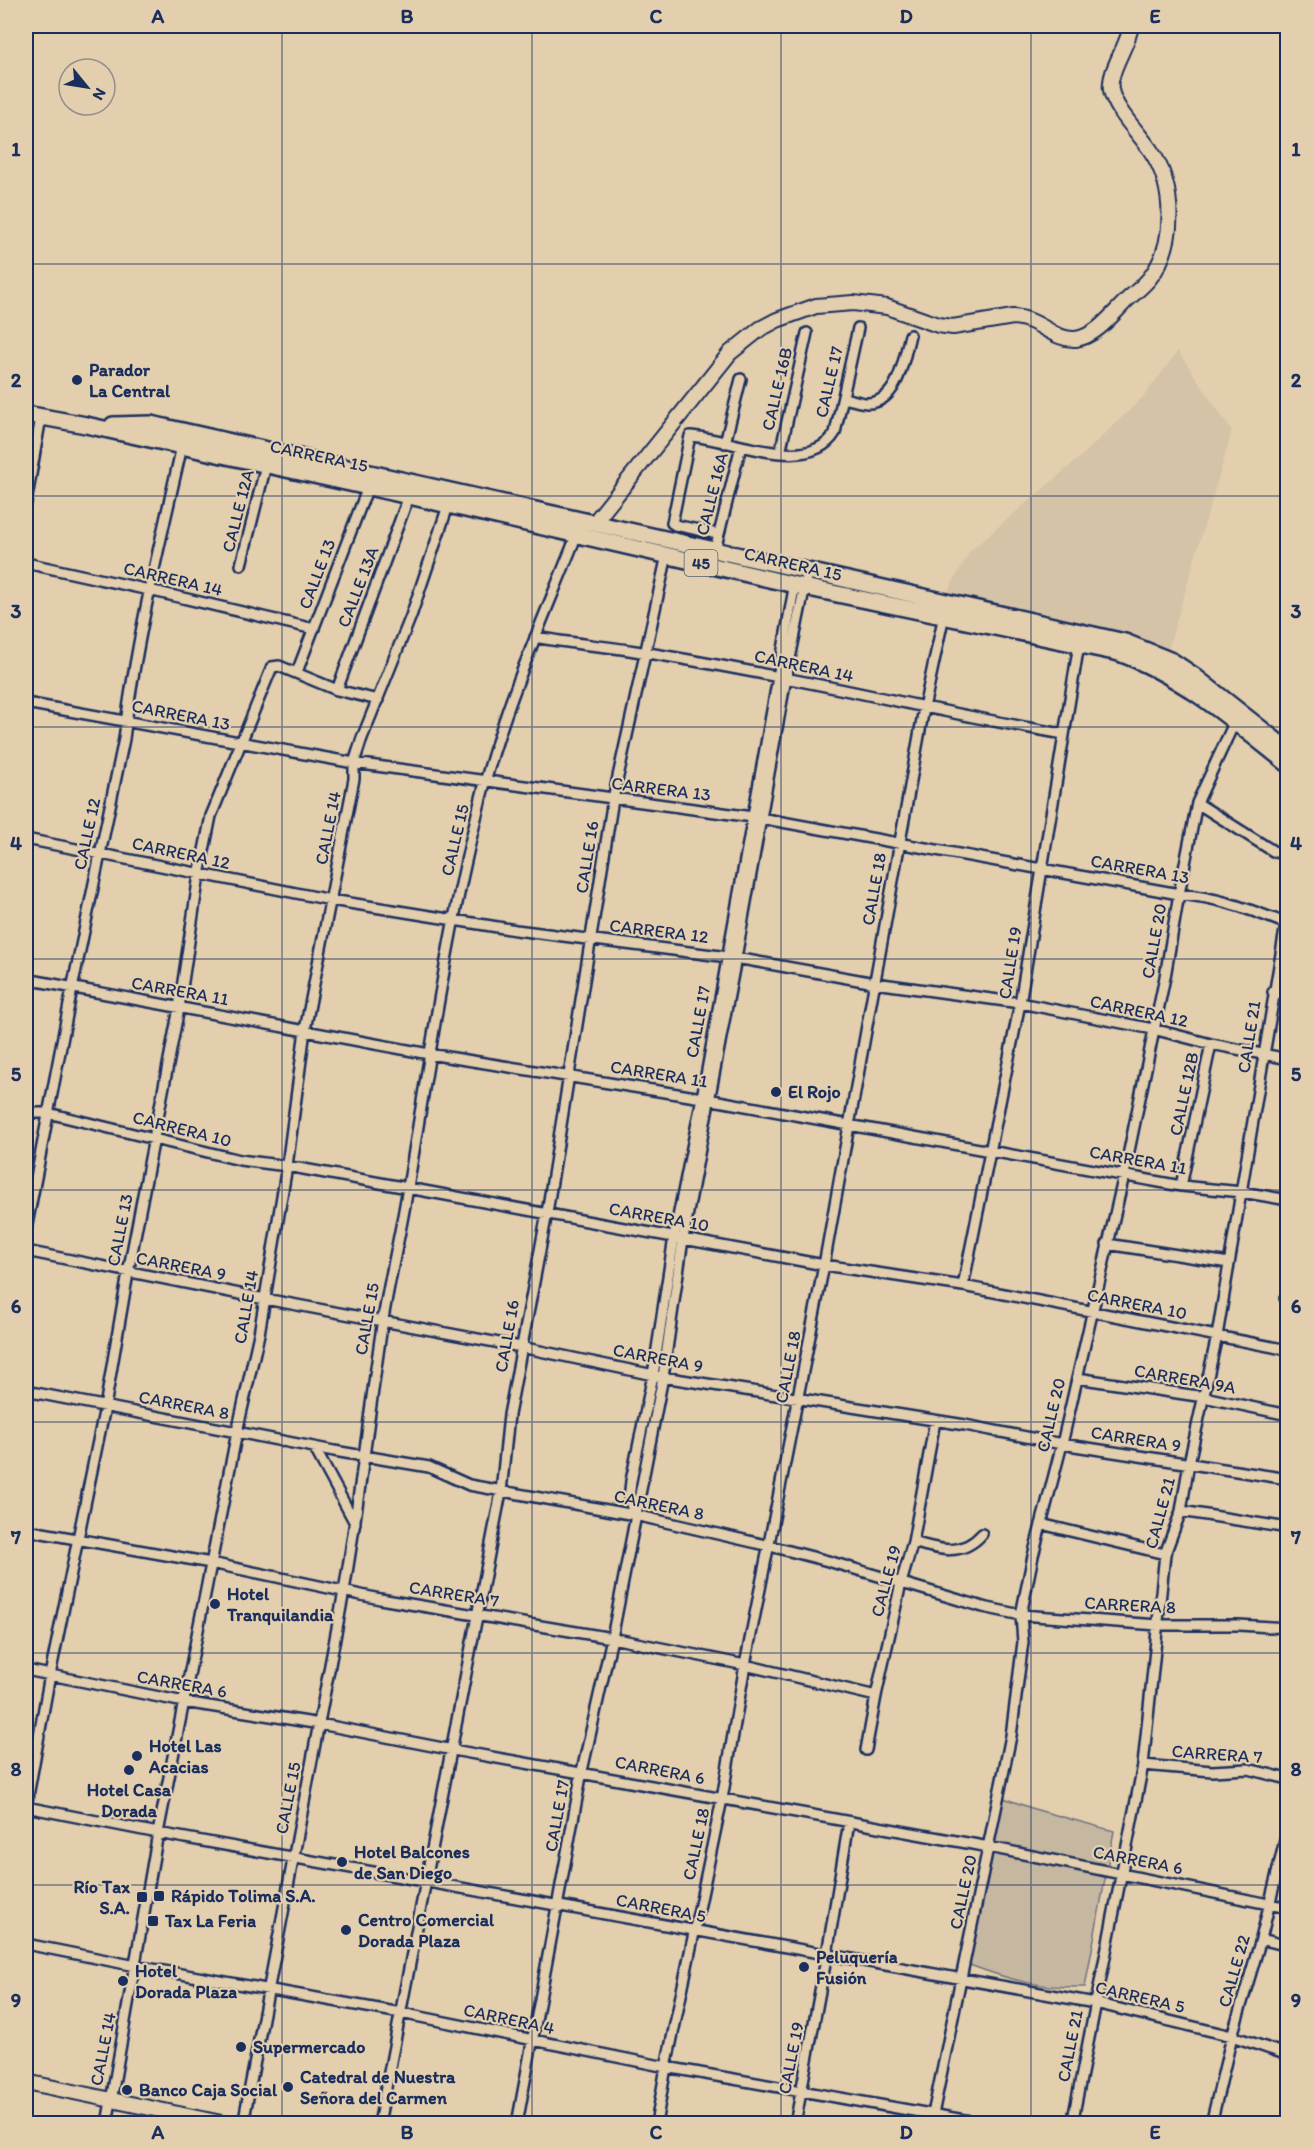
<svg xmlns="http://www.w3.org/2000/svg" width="1313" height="2149" viewBox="0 0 1313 2149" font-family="Itim,sans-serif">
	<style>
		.built { fill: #d4c3a7 }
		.green { fill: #c6b7a1; stroke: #707380; stroke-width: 1.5 }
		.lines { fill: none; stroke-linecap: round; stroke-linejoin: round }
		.street-casing { stroke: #1b2f5e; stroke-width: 14 }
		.secondary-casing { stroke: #1b2f5e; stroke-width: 18 }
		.primary-casing { stroke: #1b2f5e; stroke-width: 20 }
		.street { stroke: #e3cfad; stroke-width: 9 }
		.secondary { stroke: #e3cfad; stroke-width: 14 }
		.primary { stroke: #e3cfad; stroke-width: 15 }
		.grid { fill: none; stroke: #1b2f5e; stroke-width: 1.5; stroke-opacity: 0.55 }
		.poi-dot { fill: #1b2f5e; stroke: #e3cfad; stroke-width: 2 }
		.labels { text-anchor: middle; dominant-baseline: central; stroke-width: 4.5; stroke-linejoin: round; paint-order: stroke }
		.shield { fill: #e3cfad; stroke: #575f76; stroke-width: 1.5 }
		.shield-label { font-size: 16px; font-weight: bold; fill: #1b2f5e }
		.poi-label { font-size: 18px; font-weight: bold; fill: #1b2f5e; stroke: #e3cfad; text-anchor: start }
		.street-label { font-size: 18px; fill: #1b2f5e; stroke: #e3cfad }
		.neatline { fill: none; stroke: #1b2f5e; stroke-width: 2 }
		.grid-label { font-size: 20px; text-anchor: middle; font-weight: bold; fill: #1b2f5e }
	</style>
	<rect width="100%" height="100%" fill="#e3cfad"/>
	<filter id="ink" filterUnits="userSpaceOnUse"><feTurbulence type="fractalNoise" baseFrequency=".0167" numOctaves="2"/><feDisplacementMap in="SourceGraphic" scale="12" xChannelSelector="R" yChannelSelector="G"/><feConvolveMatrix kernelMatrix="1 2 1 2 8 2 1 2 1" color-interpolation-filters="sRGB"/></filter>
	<g filter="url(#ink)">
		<path class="built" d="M1178 351 1232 431 1167 654 1117 632 947 593 970 551 1085 453 1144 396Z"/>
		<path class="green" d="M1004 1798 1034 1809 1114 1831 1085 1987C1039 1988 1009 1980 967 1964Z"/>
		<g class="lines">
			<defs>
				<path id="street" d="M843 398C851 399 860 403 867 403 899 403 904 357 910 335
					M725 443 741 379
					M780 453 807 333
					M26 503 41 417
					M718 534 675 525 672 523 690 436C730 438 809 476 835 433L858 328
					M715 550 741 446
					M26 563 149 590 314 629
					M241 565 266 465
					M535 637C568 643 602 646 635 651 681 658 728 667 774 676 871 694 967 718 1064 734
					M297 672 368 487
					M337 690 409 496
					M26 703 354 763 760 818 1179 894C1222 898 1247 909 1288 924
					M1197 803 1273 851 1288 856
					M26 839 331 900 516 930 736 958 875 983 1020 1003 1153 1029 1211 1044 1288 1059
					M26 979 429 1054 702 1098 1181 1186 1242 1192 1288 1200
					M1273 992 1288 995
					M26 1113H48L240 1160 287 1166 408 1188 824 1265 963 1286 1288 1350
					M1181 1186 1211 1044
					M26 1230 72 989 124 739C136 640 160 543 182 446
					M1107 1244 1229 1263
					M26 1251 265 1299 521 1347 663 1377 965 1425 1062 1444 1288 1479
					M963 1286 1020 1003 1079 644
					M1285 1298H1288
					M1077 1378 1204 1397 1288 1415
					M26 1391 334 1451 429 1467 469 1485 635 1515 770 1546 828 1561 983 1607 1021 1615 1158 1625H1239L1288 1628
					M314 1447 355 1523
					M1181 1511 1288 1528
					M634 1513 629 1499 631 1481 653 1375 674 1237 702 1098 795 583
					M1041 1524 1165 1554
					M26 1530 211 1563 380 1599 612 1638 745 1665 876 1696
					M913 1542C939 1550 962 1557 982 1534
					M26 1670 184 1702 320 1724 453 1750 989 1847 1288 1908
					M866 1750 876 1696 901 1583 913 1542 935 1421
					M1143 1765 1212 1771 1248 1769 1288 1779
					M26 1807 158 1833 1095 2003 1232 2036 1288 2055
					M26 1807 50 1675 105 1407 128 1273 179 1008 199 875 211 816 272 667 279 666 337 690 378 700
					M1261 1939 1288 1946
					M26 1944 136 1966 401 2013 666 2067 987 2124
					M107 2124 158 1833 237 1432 259 1334 287 1166 305 1030 354 779V763L362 738 411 616 448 506
					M243 2124 344 1591C359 1503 369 1414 382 1326 389 1279 401 1233 408 1187 431 1050 450 913 486 779 509 695 545 615 577 534
					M379 2124 501 1492 509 1415 547 1213 613 799 667 555
					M517 2124 582 1771 612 1638 663 1377 683 1239 736 958 786 678 808 571
					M656 2124 666 2067 722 1799 745 1665 824 1265 924 708 944 615
					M795 2124 827 1954 849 1822
					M931 2124 1011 1736 1023 1642 1021 1615 1033 1556 1062 1444 1124 1175 1165 977 1179 894 1197 803 1235 721
					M1072 2124 1143 1765 1165 1554 1181 1511 1189 1463 1217 1336 1288 912
					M1211 2124 1232 2036 1261 1939 1288 1828"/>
				<path id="secondary" d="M594 523 730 353 760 329 777 320 816 306 853 303 887 307 938 325 953 327 1013 317C1039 318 1054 341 1076 339 1097 336 1114 312 1129 298 1136 292 1143 286 1149 279 1177 245 1175 186 1151 151 1139 133 1115 110 1111 90 1108 71 1128 46 1131 26
					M26 2082 226 2124"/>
				<path id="primary" d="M26 414 86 425 409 496 804 587 1119 653C1183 676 1235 722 1288 764
					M113 425 151 424 1125 642 1172 661 1193 675 1288 750"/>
			</defs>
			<use href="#street" class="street-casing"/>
			<use href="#secondary" class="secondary-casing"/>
			<use href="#primary" class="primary-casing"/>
			<use href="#street" class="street"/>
			<use href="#secondary" class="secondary"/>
			<use href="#primary" class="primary"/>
		</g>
	</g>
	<path class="grid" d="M282 26V2124M532 26V2124M781 26V2124M1031 26V2124M26 264H1288M26 496H1288M26 727H1288M26 959H1288M26 1190H1288M26 1422H1288M26 1653H1288M26 1885H1288"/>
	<g class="poi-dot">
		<circle cx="77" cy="380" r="6"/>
		<circle cx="776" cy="1092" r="6"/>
		<circle cx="215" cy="1604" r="6"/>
		<circle cx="137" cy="1756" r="6"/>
		<circle cx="129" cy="1770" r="6"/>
		<circle cx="342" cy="1862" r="6"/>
		<rect x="153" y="1890" width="12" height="12" rx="3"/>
		<rect x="136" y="1891" width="12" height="12" rx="3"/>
		<rect x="147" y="1915" width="12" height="12" rx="3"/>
		<circle cx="346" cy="1930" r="6"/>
		<circle cx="804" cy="1967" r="6"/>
		<circle cx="123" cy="1981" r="6"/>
		<circle cx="241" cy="2047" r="6"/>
		<circle cx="288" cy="2087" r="6"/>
		<circle cx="127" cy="2090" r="6"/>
	</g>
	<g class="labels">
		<rect class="shield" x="684.5" y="550" width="33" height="26" rx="4.5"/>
		<g class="shield-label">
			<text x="701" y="563">45</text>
		</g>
		<g class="poi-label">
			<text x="89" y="370">Parador<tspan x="89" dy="21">La Central</tspan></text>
			<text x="788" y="1092">El Rojo</text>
			<text x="227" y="1594">Hotel<tspan x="227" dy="21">Tranquilandia</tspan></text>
			<text x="149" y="1746">Hotel Las<tspan x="149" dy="21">Acacias</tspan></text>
			<text x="129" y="1790" text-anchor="middle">Hotel Casa<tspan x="129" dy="21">Dorada</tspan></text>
			<text x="354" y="1852">Hotel Balcones<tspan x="354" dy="21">de San Diego</tspan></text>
			<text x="130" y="1887" text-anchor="end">Río Tax<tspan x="130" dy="21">S.A.</tspan></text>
			<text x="171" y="1896">Rápido Tolima S.A.</text>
			<text x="358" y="1920">Centro Comercial<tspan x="358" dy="21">Dorada Plaza</tspan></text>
			<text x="165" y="1921">Tax La Feria</text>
			<text x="816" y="1957">Peluquería<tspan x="816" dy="21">Fusión</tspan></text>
			<text x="135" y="1971">Hotel<tspan x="135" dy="21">Dorada Plaza</tspan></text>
			<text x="253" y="2047">Supermercado</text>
			<text x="300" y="2077">Catedral de Nuestra<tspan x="300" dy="21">Señora del Carmen</tspan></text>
			<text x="139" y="2090">Banco Caja Social</text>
		</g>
		<g class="street-label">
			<text transform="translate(829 382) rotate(-77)">CALLE 17</text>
			<text transform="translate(777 389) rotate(-77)">CALLE 16B</text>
			<text transform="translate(319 456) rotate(12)">CARRERA 15</text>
			<text transform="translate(712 494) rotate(-76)">CALLE 16A</text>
			<text transform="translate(238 511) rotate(-76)">CALLE 12A</text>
			<text transform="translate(793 564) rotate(13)">CARRERA 15</text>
			<text transform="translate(317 574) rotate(-69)">CALLE 13</text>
			<text transform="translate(173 579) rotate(13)">CARRERA 14</text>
			<text transform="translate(358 587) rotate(-69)">CALLE 13A</text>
			<text transform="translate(804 666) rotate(12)">CARRERA 14</text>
			<text transform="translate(181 715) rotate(11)">CARRERA 13</text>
			<text transform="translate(661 789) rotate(7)">CARRERA 13</text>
			<text transform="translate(328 828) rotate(-79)">CALLE 14</text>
			<text transform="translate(87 834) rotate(-78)">CALLE 12</text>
			<text transform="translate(455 840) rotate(-77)">CALLE 15</text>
			<text transform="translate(181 853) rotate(12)">CARRERA 12</text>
			<text transform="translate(587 857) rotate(-81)">CALLE 16</text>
			<text transform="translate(1140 869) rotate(10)">CARRERA 13</text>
			<text transform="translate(874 889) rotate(-80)">CALLE 18</text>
			<text transform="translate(659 931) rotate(7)">CARRERA 12</text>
			<text transform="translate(1154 941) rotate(-80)">CALLE 20</text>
			<text transform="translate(1010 963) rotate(-81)">CALLE 19</text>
			<text transform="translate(180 991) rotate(10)">CARRERA 11</text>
			<text transform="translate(1139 1011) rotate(12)">CARRERA 12</text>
			<text transform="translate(698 1022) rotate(-80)">CALLE 17</text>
			<text transform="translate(1249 1037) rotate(-81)">CALLE 21</text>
			<text transform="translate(659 1074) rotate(9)">CARRERA 11</text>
			<text transform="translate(1184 1094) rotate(-78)">CALLE 12B</text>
			<text transform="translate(182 1129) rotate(14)">CARRERA 10</text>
			<text transform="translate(1138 1160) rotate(10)">CARRERA 11</text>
			<text transform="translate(659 1217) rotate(10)">CARRERA 10</text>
			<text transform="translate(120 1230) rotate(-79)">CALLE 13</text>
			<text transform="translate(181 1266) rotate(11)">CARRERA 9</text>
			<text transform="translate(1137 1304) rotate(11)">CARRERA 10</text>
			<text transform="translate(246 1307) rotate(-80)">CALLE 14</text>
			<text transform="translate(367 1319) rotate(-80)">CALLE 15</text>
			<text transform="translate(507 1336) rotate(-80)">CALLE 16</text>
			<text transform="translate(658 1358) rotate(11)">CARRERA 9</text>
			<text transform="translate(788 1367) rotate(-79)">CALLE 18</text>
			<text transform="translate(1185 1379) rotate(10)">CARRERA 9A</text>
			<text transform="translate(184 1405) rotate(11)">CARRERA 8</text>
			<text transform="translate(1051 1415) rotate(-77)">CALLE 20</text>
			<text transform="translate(1136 1439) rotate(9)">CARRERA 9</text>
			<text transform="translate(659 1505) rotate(12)">CARRERA 8</text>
			<text transform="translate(1160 1513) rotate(-75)">CALLE 21</text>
			<text transform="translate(886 1581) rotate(-75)">CALLE 19</text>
			<text transform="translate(454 1594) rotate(9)">CARRERA 7</text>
			<text transform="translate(1130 1605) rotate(3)">CARRERA 8</text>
			<text transform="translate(182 1684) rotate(10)">CARRERA 6</text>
			<text transform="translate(1217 1754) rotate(4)">CARRERA 7</text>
			<text transform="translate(660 1770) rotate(11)">CARRERA 6</text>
			<text transform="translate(288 1798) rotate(-79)">CALLE 15</text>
			<text transform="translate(557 1816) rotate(-80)">CALLE 17</text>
			<text transform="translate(696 1844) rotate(-78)">CALLE 18</text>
			<text transform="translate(1138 1860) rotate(11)">CARRERA 6</text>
			<text transform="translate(963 1892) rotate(-78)">CALLE 20</text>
			<text transform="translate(661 1908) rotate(11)">CARRERA 5</text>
			<text transform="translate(1234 1971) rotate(-74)">CALLE 22</text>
			<text transform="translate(1140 1997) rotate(13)">CARRERA 5</text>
			<text transform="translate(509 2019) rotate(12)">CARRERA 4</text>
			<text transform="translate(1070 2046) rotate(-79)">CALLE 21</text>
			<text transform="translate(103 2049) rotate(-79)">CALLE 14</text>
			<text transform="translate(791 2058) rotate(-79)">CALLE 19</text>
		</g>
	</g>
	<rect width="1313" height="2149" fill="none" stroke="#e3cfad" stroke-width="66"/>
	<g transform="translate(87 87) rotate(120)"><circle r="28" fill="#e3cfad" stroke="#938f8d" stroke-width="1.5"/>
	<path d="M0-4.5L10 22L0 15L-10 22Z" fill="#1b2f5e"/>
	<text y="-9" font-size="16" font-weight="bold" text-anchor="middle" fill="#1b2f5e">N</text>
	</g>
	<rect x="33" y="33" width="1247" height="2083" class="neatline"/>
	<g class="grid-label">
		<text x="158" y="23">A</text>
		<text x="407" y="23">B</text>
		<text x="656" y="23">C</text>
		<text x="906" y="23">D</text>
		<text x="1155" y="23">E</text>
		<text x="16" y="156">1</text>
		<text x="1296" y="156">1</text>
		<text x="16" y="387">2</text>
		<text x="1296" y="387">2</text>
		<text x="16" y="618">3</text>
		<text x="1296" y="618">3</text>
		<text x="16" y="850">4</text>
		<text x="1296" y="850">4</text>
		<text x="16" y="1081">5</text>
		<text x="1296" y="1081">5</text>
		<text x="16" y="1313">6</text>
		<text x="1296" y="1313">6</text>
		<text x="16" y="1544">7</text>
		<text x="1296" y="1544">7</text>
		<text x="16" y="1776">8</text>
		<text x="1296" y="1776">8</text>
		<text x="16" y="2007">9</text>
		<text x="1296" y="2007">9</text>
		<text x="158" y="2139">A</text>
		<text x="407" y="2139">B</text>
		<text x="656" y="2139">C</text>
		<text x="906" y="2139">D</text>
		<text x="1155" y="2139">E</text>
	</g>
</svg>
